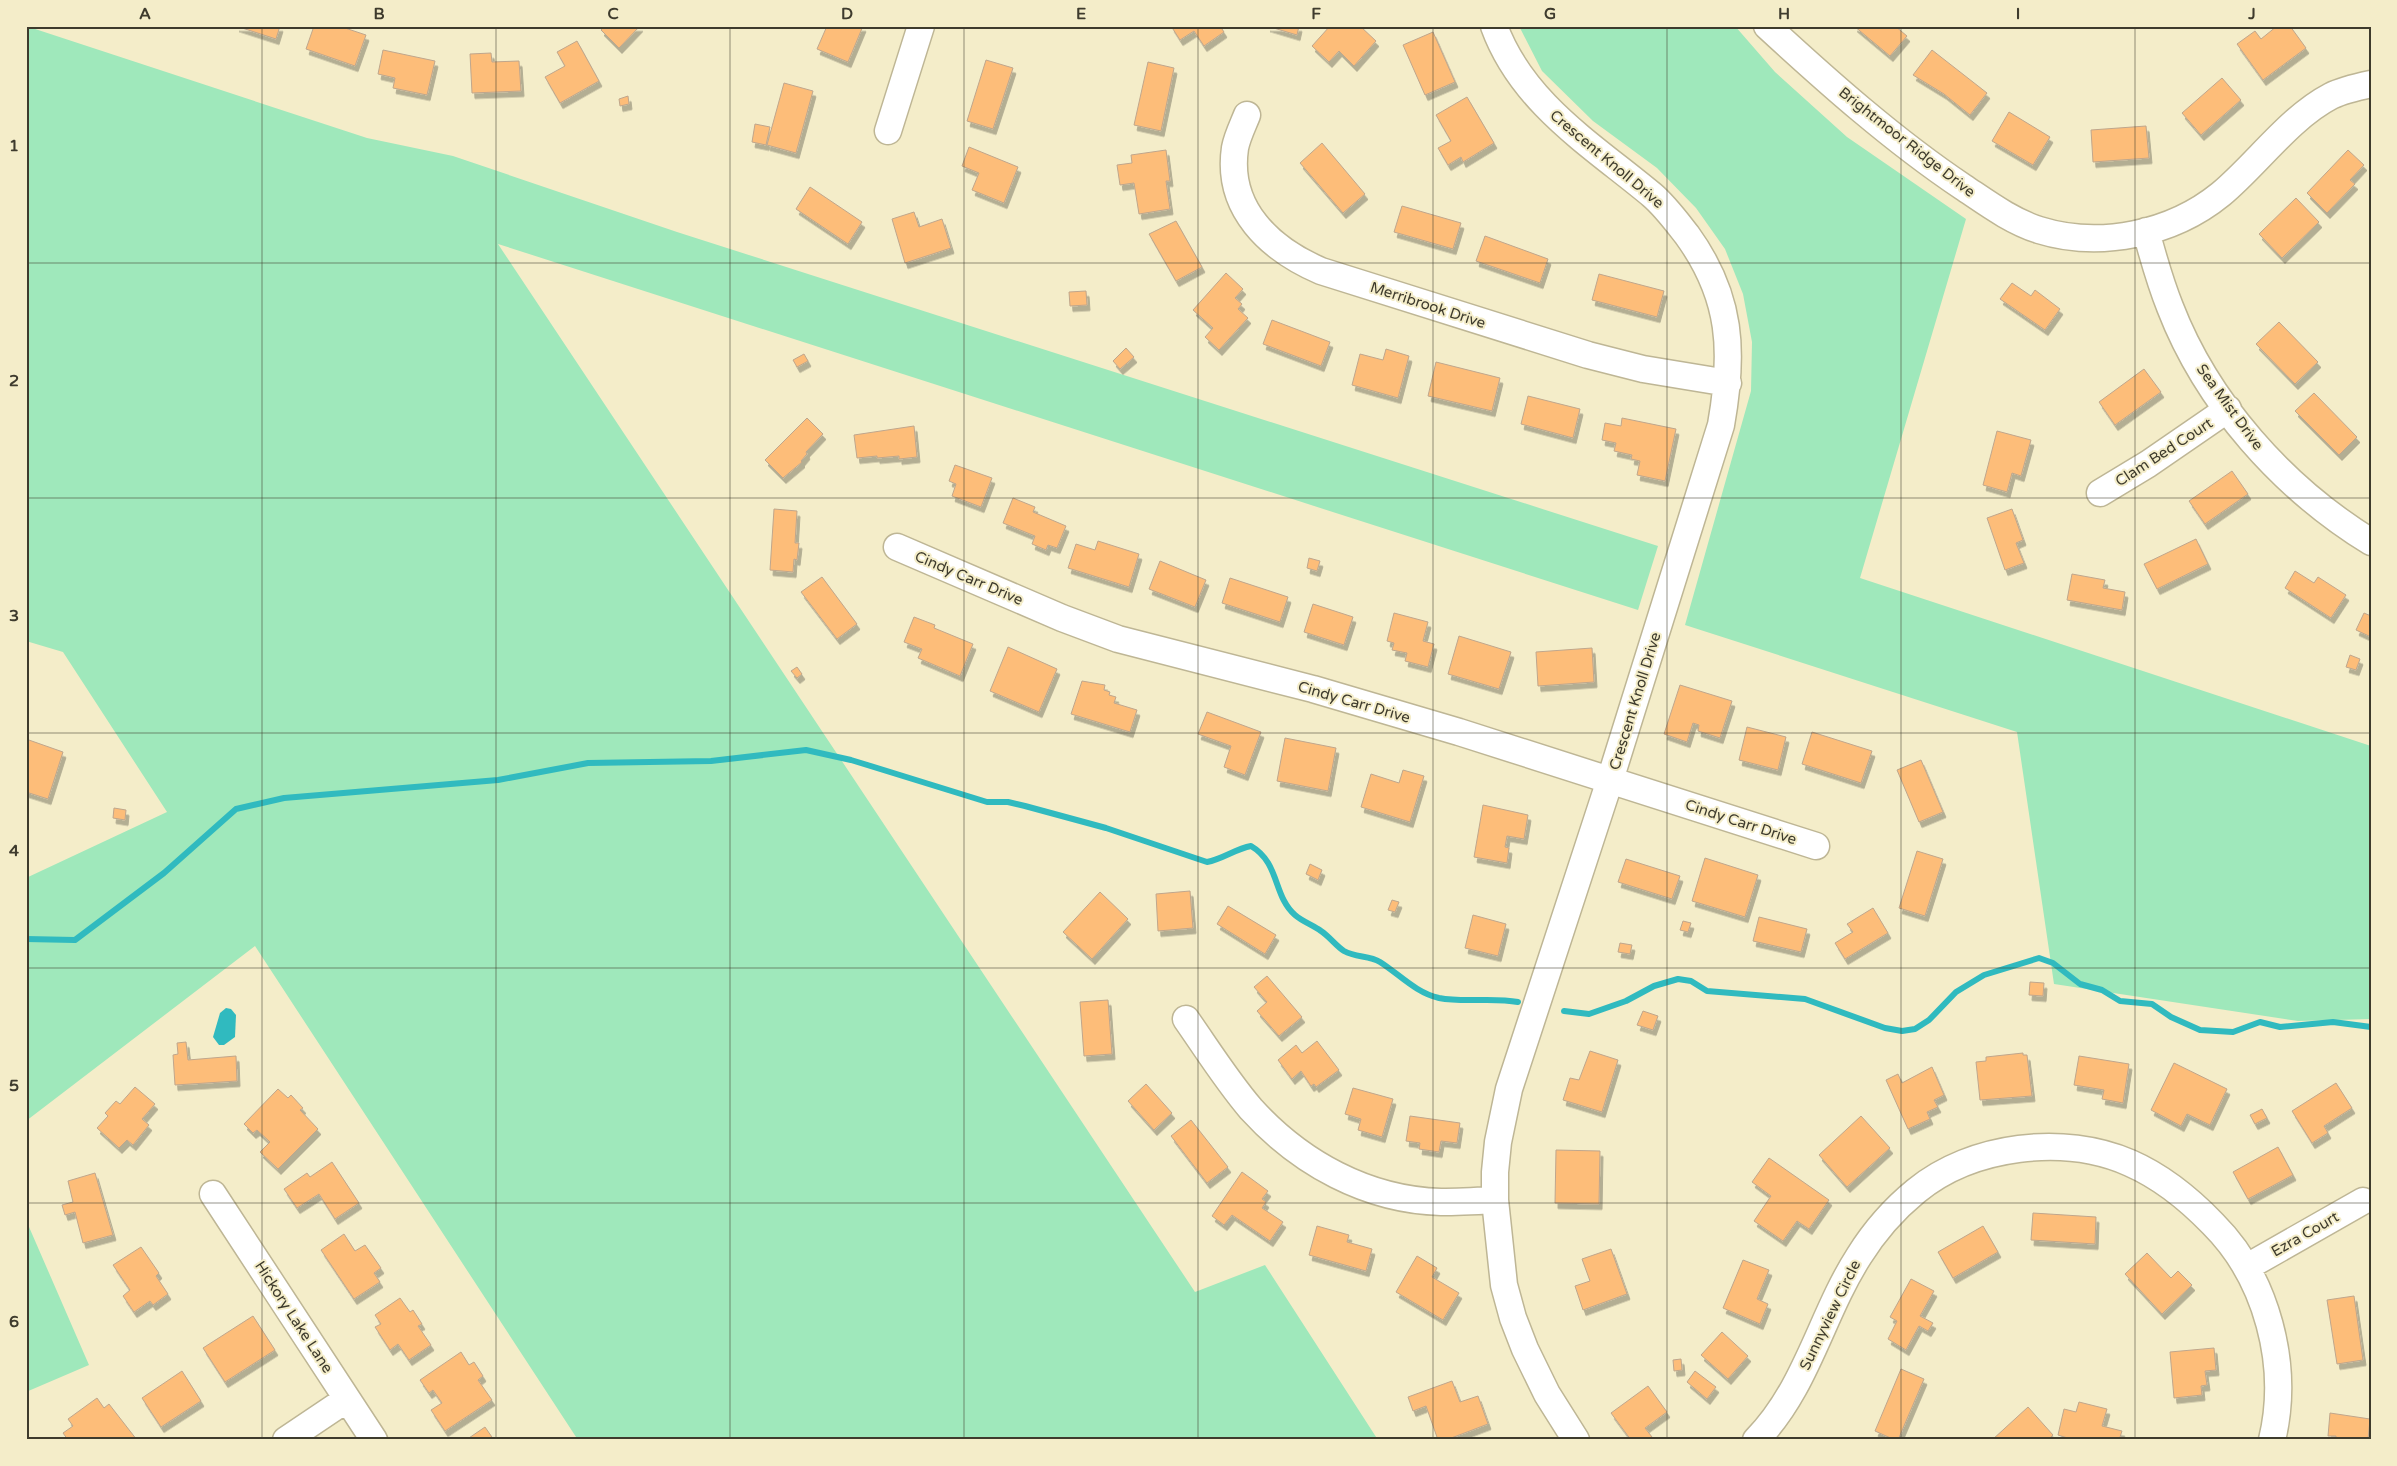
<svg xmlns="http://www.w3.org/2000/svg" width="2397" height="1466" viewBox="0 0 2397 1466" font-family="'Varela Round',sans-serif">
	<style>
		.green { fill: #9fe8bb }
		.water { fill: #30babf }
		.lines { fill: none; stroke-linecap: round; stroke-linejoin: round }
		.stream { stroke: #30babf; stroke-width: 6 }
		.building { fill: #fdbd79; stroke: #bfa68c; filter: url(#shadow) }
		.minor-casing { stroke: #beb695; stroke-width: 29 }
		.minor { stroke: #fff; stroke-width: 26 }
		.grid { fill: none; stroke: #3e3b2d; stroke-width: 1; stroke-opacity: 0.55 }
		.labels { text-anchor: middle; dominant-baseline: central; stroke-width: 4; stroke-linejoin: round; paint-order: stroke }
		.street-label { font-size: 15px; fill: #3e3b2d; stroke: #f4edc9 }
		.neatline { fill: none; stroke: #3e3b2d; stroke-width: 2 }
		.grid-label { font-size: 16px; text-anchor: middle; font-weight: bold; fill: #3e3b2d }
	</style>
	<defs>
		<filter id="shadow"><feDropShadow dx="3" dy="5.5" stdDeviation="0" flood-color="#0004"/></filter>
	</defs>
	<rect width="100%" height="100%" fill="#f4edc9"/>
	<path class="green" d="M26 26 367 138 453 156 677 232 1658 546 1638 610 498 244 1195 1292 1265 1265 1378 1440H578L255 946 26 1121V878L167 812 63 652 26 641Z
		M1519 26H1735L1775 72 1847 137 1966 219 1860 578 2371 746V1019L2298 1021 2054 984 2017 732 1685 625 1751 391 1752 342 1743 294 1725 249 1696 208 1657 168 1593 121 1542 71Z
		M26 1220 89 1365 26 1392Z"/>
	<path class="water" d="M226 1008 231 1009 236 1015 235 1037 224 1045H219L213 1037 220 1013Z"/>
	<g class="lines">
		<path class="stream" d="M26 939 75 940 164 873 236 809 284 798 498 780 588 763 711 761 806 750 851 760 987 802H1008L1025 806 1106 828 1207 862C1223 859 1235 849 1251 846 1280 863 1273 896 1295 915 1303 922 1313 925 1321 931 1330 937 1336 946 1344 951 1356 958 1369 955 1380 962 1399 974 1416 993 1439 998 1465 1003 1492 997 1518 1002
			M1564 1011 1589 1014 1626 1001 1654 986 1678 979 1691 981 1707 991 1805 999 1885 1028 1902 1031 1915 1029 1929 1020 1956 992 1984 975 2039 958 2053 963 2080 984 2102 990 2120 1001 2152 1004 2171 1017 2200 1030 2233 1032 2260 1022 2280 1027 2333 1022 2371 1027"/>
	</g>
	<path class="building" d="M236 26H280L276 39Z
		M314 26H339L366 35 355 66 306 49Z
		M605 26H640L619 48 601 30Z
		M827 26H863L848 62 817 49Z
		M1171 26H1220L1224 32 1204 46 1194 31 1180 40Z
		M1267 26H1299L1297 35Z
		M1330 26H1360L1376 41 1354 66 1339 51 1329 62 1312 46Z
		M1854 26H1895L1907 36 1890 56Z
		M2277 26H2290L2306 48 2263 80 2237 44 2255 31 2261 39Z
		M1433 32 1455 82 1425 95 1403 45Z
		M577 41 599 81 560 103 545 77 565 66 557 52Z
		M383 50 435 61 427 95 393 88 395 78 378 74Z
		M1932 50 1987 93 1970 115 1944 94 1913 75Z
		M491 53 492 62 519 61 521 91 472 93 470 54Z
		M986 60 1013 68 993 129 967 121Z
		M1148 62 1174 68 1161 131 1134 125Z
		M2222 78 2241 100 2201 135 2182 113Z
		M784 83 813 91 796 153 767 145Z
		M628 96 629 104 620 106 619 99Z
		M1467 97 1494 143 1463 162 1461 157 1448 165 1438 148 1451 141 1436 115Z
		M2009 112 2050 137 2033 165 1992 141Z
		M755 124 770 127 766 145 752 142Z
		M2146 126 2149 158 2093 162 2091 130Z
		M1322 143 1365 194 1343 213 1300 163Z
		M969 147 1018 167 1004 203 972 190 979 173 962 166Z
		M1166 150 1170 181H1166L1170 209 1139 214 1134 183 1120 185 1117 165 1132 163 1131 155Z
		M2348 150 2364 165 2350 180 2355 184 2327 213 2307 193Z
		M810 187 862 222 848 244 796 209Z
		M2296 198 2319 222 2282 258 2259 234Z
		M1402 206 1461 223 1453 249 1394 232Z
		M914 212 919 227 942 219 951 248 905 263 892 219Z
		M1176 221 1202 267 1176 281 1149 234Z
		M1485 236 1548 259 1540 283 1476 261Z
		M1226 273 1243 289 1235 298 1242 304 1238 309 1248 318 1219 350 1205 337 1213 328 1193 310Z
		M1599 274 1664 291 1657 317 1592 300Z
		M2012 283 2031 296 2035 290 2060 309 2045 330 2000 299Z
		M1086 291 1087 305 1070 306 1069 292Z
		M1272 320 1330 342 1321 366 1263 344Z
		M2279 322 2318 362 2295 384 2256 344Z
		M1126 348 1134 357 1120 369 1113 361Z
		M1386 349 1409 356 1398 398 1352 385 1360 354 1383 360Z
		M804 354 808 361 797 367 793 360Z
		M1436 362 1500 378 1492 411 1428 396Z
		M2144 369 2161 392 2115 425 2099 402Z
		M2314 393 2357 437 2339 455 2295 411Z
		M1528 396 1580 409 1573 438 1521 424Z
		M807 418 823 434 806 452 807 454 801 461 802 462 783 478 765 460Z
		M1622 418 1676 429 1665 481 1637 475 1640 461 1631 459 1632 455 1614 451 1616 443 1602 440 1605 423 1621 426Z
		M914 426 917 457 899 459V456L877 458V456L857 458 854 435Z
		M1997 431 2031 440 2021 476 2012 473 2007 492 1983 485Z
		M955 465 992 478 981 507 952 496 956 484 949 481Z
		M2232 471 2248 494 2205 524 2189 501Z
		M1013 498 1035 507 1033 512 1066 526 1057 548 1048 545 1046 550 1032 544 1035 536 1003 523Z
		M774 509 797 511 795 543H799L797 560 794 559 793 572 770 570Z
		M2012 509 2023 540 2016 543 2024 563 2005 570 1987 518Z
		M2196 539 2208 564 2157 589 2144 564Z
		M1098 541 1139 554 1129 587 1068 568 1076 544 1095 550Z
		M1309 558 1320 561 1317 571 1307 568Z
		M1160 561 1206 580 1195 607 1149 589Z
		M2295 571 2314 583 2318 577 2346 595 2331 618 2285 588Z
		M2072 574 2105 580 2103 588 2125 592 2122 610 2067 600Z
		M822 577 857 624 837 639 801 592Z
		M1230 578 1288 597 1280 622 1222 603Z
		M1313 604 1353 617 1344 645 1304 632Z
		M1394 613 1428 622 1423 641 1434 644 1428 667 1405 661 1407 653 1392 650 1394 643 1387 641Z
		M2364 613 2371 616V637L2356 630Z
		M914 617 935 625 934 628 973 644 960 676 918 658 922 649 904 642Z
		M1459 636 1511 652 1499 689 1448 674Z
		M1008 647 1057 669 1039 712 990 691Z
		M1592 648 1594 682 1538 686 1536 652Z
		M2350 655 2360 659 2356 670 2346 667Z
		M797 667 802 674 797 678 791 671Z
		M1082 681 1105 685 1104 690 1110 692 1109 695 1116 697 1114 703 1137 710 1130 732 1071 714Z
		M1680 685 1732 701 1720 738 1698 731 1699 725 1693 723 1687 742 1664 734Z
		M1207 712 1261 732 1245 775 1224 767 1231 746 1198 734Z
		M1747 727 1786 737 1778 770 1739 760Z
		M1812 732 1872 751 1861 783 1802 764Z
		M1285 738 1336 748 1328 791 1277 781Z
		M26 739 63 752 48 799 26 792Z
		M1921 760 1943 812 1919 822 1897 770Z
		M1403 770 1424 776 1410 822 1361 807 1371 774 1399 783Z
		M1483 805 1528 815 1524 839 1507 836 1505 847 1509 848 1507 863 1474 857Z
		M114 808 126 810 125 820 113 818Z
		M1917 851 1943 859 1925 916 1899 908Z
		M1705 858 1758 875 1745 917 1692 901Z
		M1626 859 1680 876 1672 899 1618 882Z
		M1310 864 1322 870 1318 880 1306 874Z
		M1190 891 1193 928 1158 931 1156 894Z
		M1100 892 1128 919 1092 959 1063 932Z
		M1392 900 1399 902 1395 912 1388 910Z
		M1228 906 1276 935 1265 954 1217 924Z
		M1873 908 1888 933 1845 959 1835 943 1853 932 1847 924Z
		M1473 915 1506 924 1498 956 1465 948Z
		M1759 917 1807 929 1801 952 1753 941Z
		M1683 921 1691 923 1688 932 1680 930Z
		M1620 943 1632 945 1630 954 1618 952Z
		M1267 976 1302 1017 1279 1036 1257 1011 1267 1002 1254 987Z
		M2030 982 2044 983 2043 996 2029 995Z
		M1108 1000 1112 1054 1084 1056 1080 1002Z
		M1643 1011 1658 1016 1653 1030 1637 1025Z
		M1317 1041 1339 1070 1316 1087 1314 1084 1311 1086 1301 1071 1292 1079 1278 1060 1296 1045 1302 1053Z
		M186 1042 188 1060 236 1056 237 1081 175 1085 173 1055 178 1054 177 1043Z
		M1590 1051 1618 1060 1602 1112 1563 1100 1570 1078 1579 1080Z
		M2023 1053V1055H2027L2032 1096 1980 1100 1976 1062 1986 1061V1057Z
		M2079 1056 2129 1064 2123 1103 2102 1099 2104 1090 2074 1085Z
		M2174 1063 2227 1089 2210 1125 2187 1114 2181 1126 2151 1110Z
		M1932 1067 1944 1095 1934 1100 1938 1107 1927 1112 1930 1119 1908 1129 1886 1080 1898 1074 1902 1083Z
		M2336 1083 2352 1108 2324 1126 2328 1133 2312 1143 2292 1111Z
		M1146 1084 1172 1113 1154 1130 1128 1101Z
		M135 1087 155 1104 142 1119 149 1125 133 1145 127 1140 119 1148 97 1128 108 1116 105 1113 116 1101 120 1104Z
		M1353 1088 1393 1099 1382 1137 1358 1130 1361 1119 1345 1114Z
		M278 1089 288 1098 291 1095 303 1108 300 1110 318 1129 278 1169 260 1152 270 1142 257 1130 253 1133 244 1124Z
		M2262 1109 2267 1118 2255 1124 2250 1115Z
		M1410 1116 1460 1123 1457 1143 1441 1141 1439 1152 1419 1149 1420 1143 1406 1141Z
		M1861 1116 1890 1148 1847 1187 1819 1155Z
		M1191 1120 1228 1167 1207 1183 1171 1136Z
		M2278 1147 2293 1175 2248 1199 2233 1172Z
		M1556 1150 1600 1151 1599 1204 1555 1203Z
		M1769 1158 1829 1200 1809 1229 1797 1221 1783 1241 1754 1221 1771 1196 1752 1182Z
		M332 1162 359 1203 335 1219 319 1194 297 1208 284 1189 307 1173 310 1177Z
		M1242 1172 1268 1191 1262 1199 1266 1202 1262 1208 1283 1222 1270 1241 1232 1215 1224 1225 1212 1216Z
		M95 1173 113 1235 83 1243 75 1212 65 1215 62 1205 73 1202 68 1181Z
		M2033 1213 2096 1217 2095 1244 2031 1240Z
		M1317 1226 1349 1235 1347 1242 1372 1249 1366 1271 1309 1255Z
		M1983 1226 1998 1252 1953 1278 1938 1252Z
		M344 1234 355 1251 365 1245 381 1268 374 1273 380 1282 354 1299 321 1250Z
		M141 1247 159 1273 156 1276 168 1294 153 1305 150 1301 134 1312 123 1296 130 1290 113 1265Z
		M1611 1249 1627 1294 1583 1310 1575 1286 1590 1281 1582 1259Z
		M2147 1253 2171 1278 2178 1271 2192 1285 2162 1314 2125 1274Z
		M1417 1256 1437 1268 1432 1277 1459 1293 1443 1320 1396 1292Z
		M1743 1260 1769 1270 1757 1299 1768 1304 1760 1324 1723 1308Z
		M1911 1279 1934 1291 1920 1316 1933 1323 1928 1331 1919 1326 1906 1350 1888 1339 1897 1321 1890 1317Z
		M2354 1296 2363 1360 2337 1364 2327 1300Z
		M400 1298 410 1312 413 1310 422 1324 418 1326 431 1345 409 1360 398 1344 390 1350 375 1327 381 1324 375 1315Z
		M253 1316 275 1350 225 1382 203 1348Z
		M1722 1332 1748 1356 1728 1379 1701 1355Z
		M2214 1348 2216 1370 2205 1371 2207 1385 2201 1386 2202 1395 2174 1398 2170 1352Z
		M461 1352 469 1365 474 1362 483 1376 478 1380 492 1400 445 1431 431 1410 442 1403 433 1390 429 1393 420 1380Z
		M1681 1359 1682 1370 1674 1371 1673 1360Z
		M1901 1369 1924 1379 1898 1440H1895L1875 1431Z
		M182 1371 201 1401 161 1427 142 1398Z
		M1695 1371 1716 1387 1707 1399 1687 1382Z
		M1452 1381 1460 1402 1478 1396 1488 1424 1446 1440H1438L1426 1406 1413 1411 1408 1397Z
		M1648 1386 1667 1412 1645 1428 1652 1437 1647 1440H1631L1611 1413Z
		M97 1398 104 1408 109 1404 137 1440H68L63 1433 73 1426 68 1419Z
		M2079 1402 2107 1409 2102 1426 2122 1431 2119 1440H2074L2058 1435 2064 1409 2076 1412Z
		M2028 1407 2053 1435 2048 1440H1992Z
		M2330 1413 2370 1419 2368 1440H2336V1436H2328Z
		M485 1427 494 1440H466Z"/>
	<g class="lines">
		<defs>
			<path id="minor" d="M1494 26C1522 103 1592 145 1652 195 1665 206 1676 221 1687 235 1732 297 1734 352 1721 425L1610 780 1509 1089 1498 1142 1495 1172V1200L1504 1285 1513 1318 1525 1349 1547 1394 1576 1440
				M1767 26C1829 83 1893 140 1963 187 1987 203 2011 221 2039 230 2100 249 2172 234 2221 194 2257 164 2289 118 2331 96 2343 90 2357 87 2371 84
				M1247 115C1243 125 1237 137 1235 148 1226 209 1270 249 1321 271L1588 355 1643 369 1728 383
				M888 131 921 26
				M2146 231C2153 257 2160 282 2170 307 2207 403 2283 488 2371 542
				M2100 493 2148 464 2228 409
				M897 547 1062 618 1118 639 1313 689 1459 732 1816 846
				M1186 1019C1207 1049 1227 1081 1251 1109 1300 1163 1367 1200 1441 1202 1459 1202 1477 1201 1495 1200
				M213 1194 374 1440
				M2247 1267 2363 1201
				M286 1440 347 1399
				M1756 1440C1807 1388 1821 1315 1859 1256 1874 1232 1894 1209 1916 1191 1972 1145 2064 1134 2130 1163 2162 1177 2188 1198 2213 1224 2267 1278 2290 1365 2272 1440"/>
		</defs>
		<use href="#minor" class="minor-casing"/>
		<use href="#minor" class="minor"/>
	</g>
	<path class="grid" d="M262 26V1440M496 26V1440M730 26V1440M964 26V1440M1198 26V1440M1433 26V1440M1667 26V1440M1901 26V1440M2135 26V1440M26 263H2371M26 498H2371M26 733H2371M26 968H2371M26 1203H2371"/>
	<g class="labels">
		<g class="street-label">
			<text transform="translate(1907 142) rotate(38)">Brightmoor Ridge Drive</text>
			<text transform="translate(1607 159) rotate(40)">Crescent Knoll Drive</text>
			<text transform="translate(1428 305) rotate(18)">Merribrook Drive</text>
			<text transform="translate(2230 407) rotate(54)">Sea Mist Drive</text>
			<text transform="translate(2164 452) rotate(-33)">Clam Bed Court</text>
			<text transform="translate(969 578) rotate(23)">Cindy Carr Drive</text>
			<text transform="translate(1635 701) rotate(-73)">Crescent Knoll Drive</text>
			<text transform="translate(1354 702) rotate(16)">Cindy Carr Drive</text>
			<text transform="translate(1741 822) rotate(18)">Cindy Carr Drive</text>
			<text transform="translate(2305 1234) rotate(-30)">Ezra Court</text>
			<text transform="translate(1830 1315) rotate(-64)">Sunnyview Circle</text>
			<text transform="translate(294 1317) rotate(57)">Hickory Lake Lane</text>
		</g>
	</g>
	<rect width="2397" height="1466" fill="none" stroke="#f4edc9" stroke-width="55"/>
	<rect x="28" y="28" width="2342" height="1410" class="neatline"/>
	<g class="grid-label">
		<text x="145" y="19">A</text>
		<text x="379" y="19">B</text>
		<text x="613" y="19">C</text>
		<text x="847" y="19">D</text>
		<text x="1081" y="19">E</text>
		<text x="1316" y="19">F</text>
		<text x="1550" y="19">G</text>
		<text x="1784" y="19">H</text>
		<text x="2018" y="19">I</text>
		<text x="2252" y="19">J</text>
		<text x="14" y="151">1</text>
		<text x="14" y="386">2</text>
		<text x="14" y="621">3</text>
		<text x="14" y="856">4</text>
		<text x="14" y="1091">5</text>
		<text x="14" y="1327">6</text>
	</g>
</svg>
